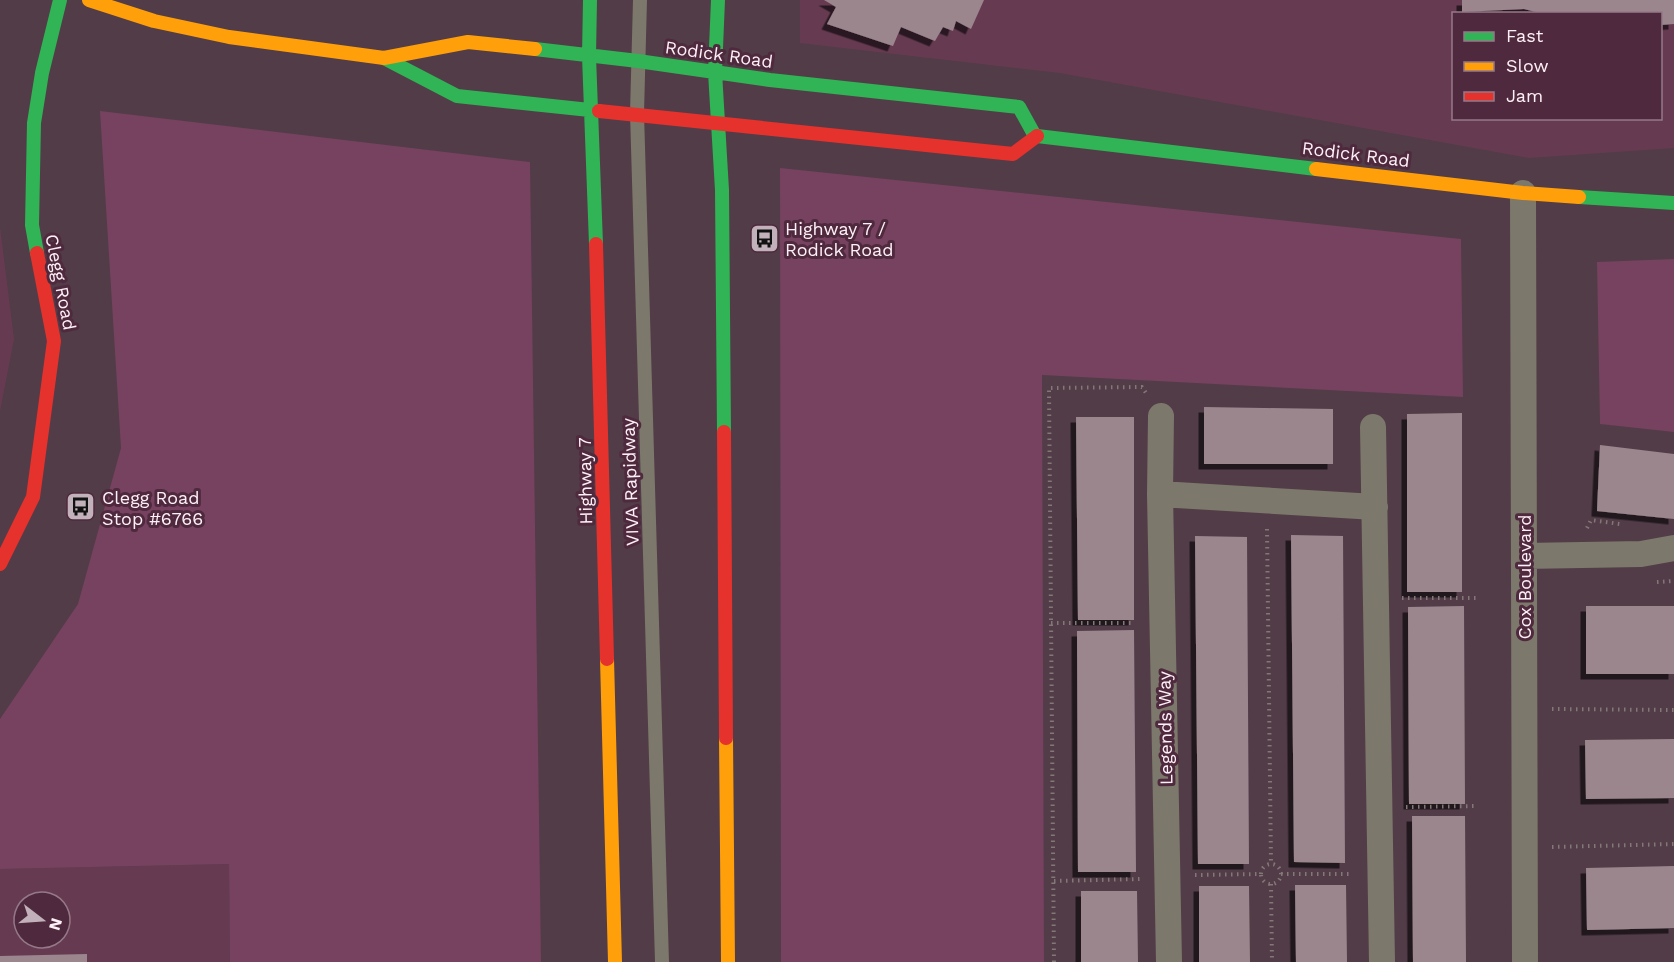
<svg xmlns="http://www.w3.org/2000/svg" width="1674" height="962" viewBox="0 0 1674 962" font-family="'Work Sans',sans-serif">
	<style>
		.built { fill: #663b52; fill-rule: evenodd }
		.green { fill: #76425f }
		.building { fill: #9b868e; filter: url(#shadow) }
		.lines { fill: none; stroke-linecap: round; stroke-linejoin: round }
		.path { stroke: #827876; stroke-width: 4; stroke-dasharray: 1.5 4.5; stroke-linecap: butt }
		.lane { stroke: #7c786b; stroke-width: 14 }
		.street { stroke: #7c786b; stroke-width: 26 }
		.fast { stroke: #30b455; stroke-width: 14 }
		.slow { stroke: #ff9f0a; stroke-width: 14 }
		.jam { stroke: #e5322d; stroke-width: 14 }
		.labels { text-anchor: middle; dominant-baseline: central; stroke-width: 6; stroke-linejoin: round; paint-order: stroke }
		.street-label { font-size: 18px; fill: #fff0f7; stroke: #4f2a3e }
		.poi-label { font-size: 18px; fill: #fff0f7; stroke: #4f2a3e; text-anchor: start }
	</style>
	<defs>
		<filter id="shadow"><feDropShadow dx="-5.5" dy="5.5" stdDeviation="0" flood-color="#0009"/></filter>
	</defs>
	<rect width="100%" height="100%" fill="#523c48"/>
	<path class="built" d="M800 0H1674V148L1529 158 1060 73 800 43ZM1454 14H1660V118H1454Z
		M0 227 14 339 0 411Z
		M229 864 230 962H0V869ZM24 902H60V938H24Z"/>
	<path class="green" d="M100 111 530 162 541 962H230L229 864 0 869V719L78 604 121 448Z
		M780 168 1461 239 1463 397 1042 375 1044 962H781Z
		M1674 259V432L1600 424 1597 262Z"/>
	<path class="building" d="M824 0H984L971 29 956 21 953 31 943 27 935 41 901 27 893 46 827 24 836 7Z
		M1462 0H1674V24L1660 25V14H1544L1524 9 1462 12Z
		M1204 407 1333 409V464H1204Z
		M1462 413V592H1407V414Z
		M1076 417H1134V620H1078Z
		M1600 445 1674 454V519L1597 511Z
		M1291 535 1343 536 1345 863 1294 862Z
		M1195 536 1247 537 1249 864H1198Z
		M1464 606 1465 804H1409L1408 607Z
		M1586 606H1674V674H1586Z
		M1134 630 1136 872H1078L1077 631Z
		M1674 739V798L1586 799 1585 740Z
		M1412 816H1465L1466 962H1413Z
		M1674 866V928L1587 930 1586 868Z
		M1295 885H1346L1347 962H1296Z
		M1199 886H1249L1250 962H1199Z
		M1081 891H1137L1138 962H1081Z
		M87 954V962H0V956Z"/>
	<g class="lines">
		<path class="path" d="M1587 528 1591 520 1620 524
			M1267 529 1271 864
			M1657 582 1674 581
			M1402 598H1476
			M1051 623H1135
			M1552 709 1674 710
			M1406 807 1477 806
			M1552 847 1674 844
			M1261 874a10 10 0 1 1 20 0a10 10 0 1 1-20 0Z
			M1281 874H1353
			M1195 875 1261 874
			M1054 881 1140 879
			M1271 884 1272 962
			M1054 962 1049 388 1142 387 1146 393"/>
		<path class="lane" d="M640 0 637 113 662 962"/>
		<path class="street" d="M1523 193 1525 962
			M1161 416 1160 494 1169 962
			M1373 427 1382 962
			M1160 494 1375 507
			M1524 556 1641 554 1674 548"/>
		<path class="fast" d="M590 0 589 56 596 244
			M718 0 715 72 722 190 724 432
			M535 49 638 61 770 80 1019 107 1035 136
			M384 58 457 96 599 111
			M1037 136 1316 169
			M1579 197 1674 203
			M37 253 32 225 34 123 42 73 60 0"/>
		<path class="slow" d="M89 0 154 21 229 37 384 58 468 42 535 49
			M1316 169 1523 193 1579 197
			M607 659 615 962
			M726 738 728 962"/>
		<path class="jam" d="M599 111 1013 154 1037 136
			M596 244 607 659
			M724 432 726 738
			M0 564 33 497 54 341 37 253"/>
	</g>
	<defs>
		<symbol id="bus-square" viewBox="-11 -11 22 22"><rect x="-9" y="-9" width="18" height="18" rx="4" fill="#c2b1ba" stroke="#4f2a3e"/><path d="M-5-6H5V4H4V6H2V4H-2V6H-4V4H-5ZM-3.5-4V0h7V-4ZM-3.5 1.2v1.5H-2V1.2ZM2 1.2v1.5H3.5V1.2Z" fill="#111"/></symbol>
	</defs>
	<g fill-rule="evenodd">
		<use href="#bus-square" x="748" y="222" width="33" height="33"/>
		<use href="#bus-square" x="64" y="490" width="33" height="33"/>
	</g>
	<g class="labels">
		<g class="street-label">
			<text transform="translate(719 54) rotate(8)">Rodick Road</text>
			<text transform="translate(1356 154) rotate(7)">Rodick Road</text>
			<text transform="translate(61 282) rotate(79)">Clegg Road</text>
			<text transform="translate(585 481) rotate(-91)">Highway 7</text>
			<text transform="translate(630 482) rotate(-92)">VIVA Rapidway</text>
			<text transform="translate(1524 577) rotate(-90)">Cox Boulevard</text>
			<text transform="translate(1165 728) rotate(-91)">Legends Way</text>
		</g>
		<g class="poi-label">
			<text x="785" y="228">Highway 7 /<tspan x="785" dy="21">Rodick Road</tspan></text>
			<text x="102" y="497">Clegg Road<tspan x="102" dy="21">Stop #6766</tspan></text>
		</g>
	</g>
	<rect x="1452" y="12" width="210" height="108" fill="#4f2a3e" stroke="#957988" stroke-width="1.5"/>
	<rect x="1464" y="32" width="30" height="9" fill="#30b455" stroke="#957988" stroke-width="1.5"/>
	<text x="1506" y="42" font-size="18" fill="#fff0f7">Fast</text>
	<rect x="1464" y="62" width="30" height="9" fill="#ff9f0a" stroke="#957988" stroke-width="1.5"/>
	<text x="1506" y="72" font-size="18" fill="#fff0f7">Slow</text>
	<rect x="1464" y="92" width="30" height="9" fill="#e5322d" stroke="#957988" stroke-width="1.5"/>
	<text x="1506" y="102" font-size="18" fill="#fff0f7">Jam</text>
	<g transform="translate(42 920) rotate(107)"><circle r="28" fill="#4f2a3e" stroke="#957988" stroke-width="1.5"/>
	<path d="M0-4.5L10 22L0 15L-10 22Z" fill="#c2b1ba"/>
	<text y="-9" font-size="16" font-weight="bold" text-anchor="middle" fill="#fff0f7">N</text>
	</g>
</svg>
